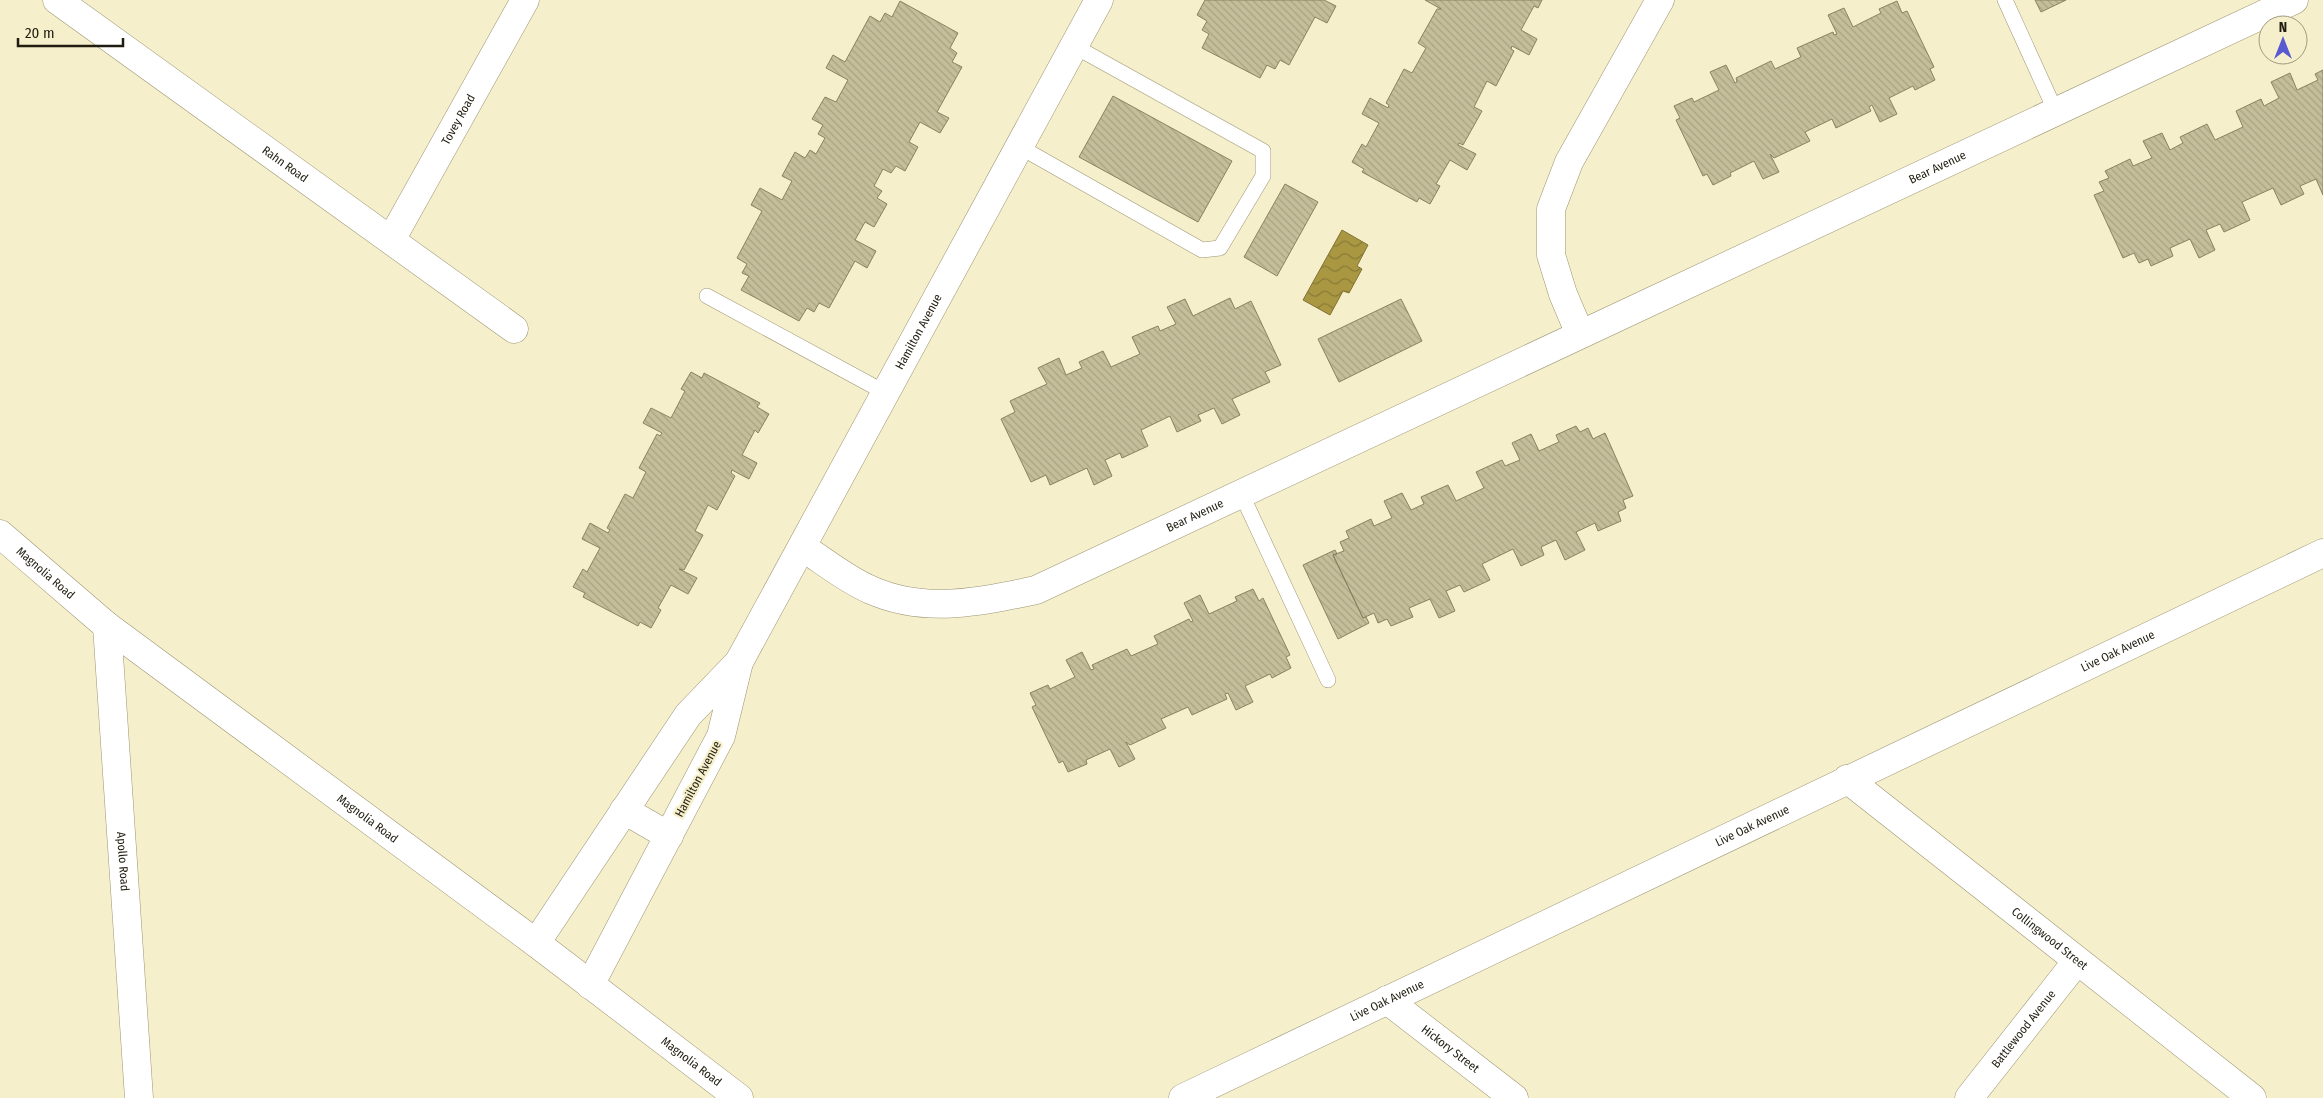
<svg xmlns="http://www.w3.org/2000/svg" width="2323" height="1098" viewBox="0 0 2323 1098" font-family="'Fira Sans Condensed',sans-serif">
	<style>
		.water { fill: url(#water-waves); stroke: #807233 }
		.building { fill: url(#building-back-hatch); stroke: #898261 }
		.lines { fill: none; stroke-linecap: round; stroke-linejoin: round }
		.service-casing { stroke: #9c9573; stroke-width: 16 }
		.minor-casing { stroke: #9c9573; stroke-width: 29 }
		.service { stroke: #fff; stroke-width: 15 }
		.minor { stroke: #fff; stroke-width: 28 }
		.labels { text-anchor: middle; dominant-baseline: central; stroke-width: 4.5; stroke-linejoin: round; paint-order: stroke }
		.street-label { font-size: 12px; fill: #201d10; stroke: #f6efcb }
	</style>
	<defs>
		<pattern id="water-waves" width="16" height="10" patternUnits="userSpaceOnUse" patternTransform="scale(1.25)"><rect width="16" height="10" fill="#a99742"/><path d="M0 5q4-4 8 0t8 0" fill="none" stroke="#897b36"/></pattern>
		<pattern id="building-back-hatch" width="6" height="6" patternUnits="userSpaceOnUse" patternTransform="scale(1.25)"><rect width="6" height="6" fill="#c5be9b"/><path d="M-1 5l2 2M0 0l6 6M5-1l2 2" fill="none" stroke="#a9a384"/></pattern>
	</defs>
	<rect width="100%" height="100%" fill="#f6efcb"/>
	<path class="water" d="M1342 230 1368 245 1357 266 1362 269 1349 293 1343 291 1330 315 1303 300Z"/>
	<path class="building" d="M1205 0H1324L1336 6 1327 23 1315 17 1289 65 1280 60 1275 69 1267 65 1260 78 1202 48 1209 34 1202 30 1207 21 1197 15Z
		M1425 0H1542L1538 8 1534 6 1521 30 1537 39 1529 55 1512 46 1511 49 1514 51 1496 86 1487 81 1474 107 1482 111 1463 145 1459 143 1458 145 1476 154 1467 170 1450 160 1436 184 1440 186 1430 204 1419 198 1417 202 1362 172 1364 169 1352 162 1362 144 1366 147 1379 123 1362 114 1370 98 1388 108 1389 105 1386 103 1404 69 1412 73 1426 48 1418 43 1437 9H1441Z
		M2035 0H2066L2041 12Z
		M900 1 958 33 950 48 957 53 952 62 962 67 937 112 949 118 940 133 920 122 909 142 918 147 905 171 896 166 891 173 883 169 874 186 882 191 877 198 887 204 874 227 865 222 855 240 876 251 867 268 855 261 829 308 819 303 814 312 807 308 799 321 741 290 749 276 742 273 747 264 737 258 762 211 751 205 760 188 782 200 792 181 782 176 795 152 805 158 810 150 816 154 825 138 818 134 823 125 812 119 825 97 836 102 848 80 826 68 833 55 845 62 870 16 880 22 885 13 892 17Z
		M1897 1 1902 13 1907 11 1934 67 1930 69 1935 80 1915 90 1913 86 1889 98 1897 114 1880 122 1872 105 1869 107 1871 111 1836 128 1832 119 1805 132 1810 141 1774 158 1770 154 1779 172 1763 179 1754 161 1730 173 1731 176 1713 185 1707 174 1703 176 1676 120 1680 118 1674 106 1692 98 1694 102 1719 90 1710 72 1726 65 1735 83 1737 82 1736 78 1771 61 1775 69 1801 57 1797 48 1833 32 1834 35 1837 34 1828 15 1844 8 1853 27 1881 13 1879 9Z
		M2323 70V195L2316 179 2300 186 2304 194 2281 205 2273 188 2242 202 2250 220 2224 232 2220 224 2206 230 2215 250 2199 258 2190 239 2170 248 2173 256 2151 266 2148 259 2139 263 2134 253 2123 258 2094 195 2104 191 2099 182 2109 178 2105 171 2130 159 2133 166 2152 158 2143 141 2162 133 2170 150 2183 143 2180 137 2207 124 2215 140 2243 127 2236 111 2261 99 2264 106 2279 98 2271 82 2290 73 2297 90 2318 80 2315 74Z
		M1113 96 1232 161 1198 222 1079 157Z
		M1285 184 1318 202 1277 276 1244 257Z
		M1230 298 1235 309 1251 301 1281 365 1265 372 1270 382 1232 399 1240 415 1222 424 1214 408 1198 415 1201 421 1177 432 1170 416 1141 430 1148 446 1122 458 1120 453 1105 460 1112 476 1094 485 1087 468 1050 485 1046 475 1031 482 1001 419 1015 412 1010 401 1047 384 1038 368 1059 358 1066 375 1082 368 1079 362 1103 351 1111 367 1140 354 1132 337 1158 326 1160 331 1176 324 1167 307 1185 299 1193 316Z
		M1401 299 1422 341 1339 382 1318 339Z
		M691 372 702 378 704 373 760 403 757 407 769 414 758 433 755 430 742 455 757 463 749 479 732 470 731 473 735 476 717 510 708 505 695 531 703 535 684 570 679 569 697 578 688 594 671 585 658 608 661 610 651 628 640 622 638 626 583 597 585 593 573 587 583 569 587 572 600 548 582 539 590 523 608 533 610 530 607 528 625 494 633 498 646 472 639 468 657 434 660 436 662 433 643 423 651 408 671 418 685 391 681 389Z
		M1576 426 1580 432 1588 428 1593 439 1605 433 1633 496 1623 500 1626 508 1618 512 1621 521 1598 531 1595 523 1576 532 1585 550 1565 560 1556 540 1541 547 1544 555 1521 566 1513 549 1482 564 1490 580 1464 592 1460 585 1446 591 1455 611 1439 618 1430 599 1409 608 1413 617 1391 626 1387 619 1378 623 1374 613 1363 618 1333 555 1344 551 1340 542 1349 538 1346 531 1371 519 1374 526 1392 518 1384 501 1402 493 1411 510 1424 504 1421 497 1448 485 1456 501 1484 488 1476 472 1502 460 1505 466 1520 460 1512 443 1531 434 1539 451 1559 442 1556 435Z
		M1335 550 1337 554 1333 555 1363 618 1366 617 1369 623 1338 639 1303 565Z
		M1253 589 1259 601 1263 598 1290 655 1286 657 1291 668 1272 678 1270 674 1245 686 1253 702 1236 710 1228 693 1225 694 1227 699 1192 715 1188 707 1161 719 1166 728 1130 745 1126 742 1135 759 1119 767 1110 749 1086 760 1087 764 1068 772 1063 761 1059 763 1032 707 1036 705 1030 693 1048 685 1050 689 1075 677 1066 660 1082 652 1091 670 1094 669 1092 665 1127 649 1131 656 1158 644 1154 636 1189 619 1191 622 1193 621 1184 603 1200 595 1209 614 1237 601 1235 597Z"/>
	<g class="lines">
		<defs>
			<path id="service" d="M2005 0 2056 112
				M1020 147 1202 250 1220 248 1263 176V151L1074 46
				M707 296 886 393
				M1241 493 1328 680"/>
			<g id="minor">
				<path id="s1" d="M57 0 514 329"/>
				<path id="s2" d="M391 240 525 0"/>
				<path d="M1580 334 1563 294 1551 255V209L1569 162 1660 0"/>
				<path id="s3" d="M0 534 107 626 536 943 739 1098"/>
				<path id="s4" d="M802 547C824 561 847 580 871 590 925 614 980 602 1036 590L2294 0"/>
				<path id="s5" d="M107 626 139 1098"/>
				<path id="s6" d="M739 662 1099 0"/>
				<path id="s7" d="M1847 779 2252 1098"/>
				<path d="M624 810 669 836"/>
				<path d="M536 943 688 715 739 662 721 736 590 985"/>
				<path id="s8" d="M1387 1000 1514 1098"/>
				<path id="s9" d="M1183 1098 2323 553"/>
				<path id="s10" d="M1969 1098 2077 961"/>
			</g>
		</defs>
		<use href="#service" class="service-casing"/>
		<use href="#minor" class="minor-casing"/>
		<use href="#service" class="service"/>
		<use href="#minor" class="minor"/>
	</g>
	<g class="labels">
		<g class="street-label">
			<text stroke="none"><textPath href="#s2" startOffset="138">Tovey Road</textPath></text>
			<text stroke="none"><textPath href="#s1" startOffset="281">Rahn Road</textPath></text>
			<text stroke="none"><textPath href="#s4" startOffset="1245">Bear Avenue</textPath></text>
			<text stroke="none"><textPath href="#s6" startOffset="376">Hamilton Avenue</textPath></text>
			<text stroke="none"><textPath href="#s4" startOffset="425">Bear Avenue</textPath></text>
			<text stroke="none"><textPath href="#s3" startOffset="60">Magnolia Road</textPath></text>
			<text stroke="none"><textPath href="#s9" startOffset="1036">Live Oak Avenue</textPath></text>
			<text transform="translate(698 779) rotate(-62)">Hamilton Avenue</text>
			<text stroke="none"><textPath href="#s3" startOffset="465">Magnolia Road</textPath></text>
			<text stroke="none"><textPath href="#s9" startOffset="631">Live Oak Avenue</textPath></text>
			<text stroke="none"><textPath href="#s5" startOffset="236">Apollo Road</textPath></text>
			<text stroke="none"><textPath href="#s7" startOffset="258">Collingwood Street</textPath></text>
			<text stroke="none"><textPath href="#s9" startOffset="226">Live Oak Avenue</textPath></text>
			<text stroke="none"><textPath href="#s10" startOffset="88">Battlewood Avenue</textPath></text>
			<text stroke="none"><textPath href="#s8" startOffset="80">Hickory Street</textPath></text>
			<text stroke="none"><textPath href="#s3" startOffset="870">Magnolia Road</textPath></text>
		</g>
	</g>
	<g transform="translate(2283 40)"><circle r="24" fill="#f6efcb" stroke="#a09b80"/>
	<path d="M0-4L9 19L0 12L-9 19Z" fill="#575ad1"/>
	<text y="-8" font-size="14" font-weight="bold" text-anchor="middle" fill="#201d10">N</text>
	</g>
	<path d="M18 38v8h105v-8" fill="none" stroke="#201d10" stroke-width="2.5"/>
	<text x="25" y="38" font-size="15" fill="#201d10" stroke="#f6efcb" stroke-width="4" paint-order="stroke">20 m</text>
</svg>
